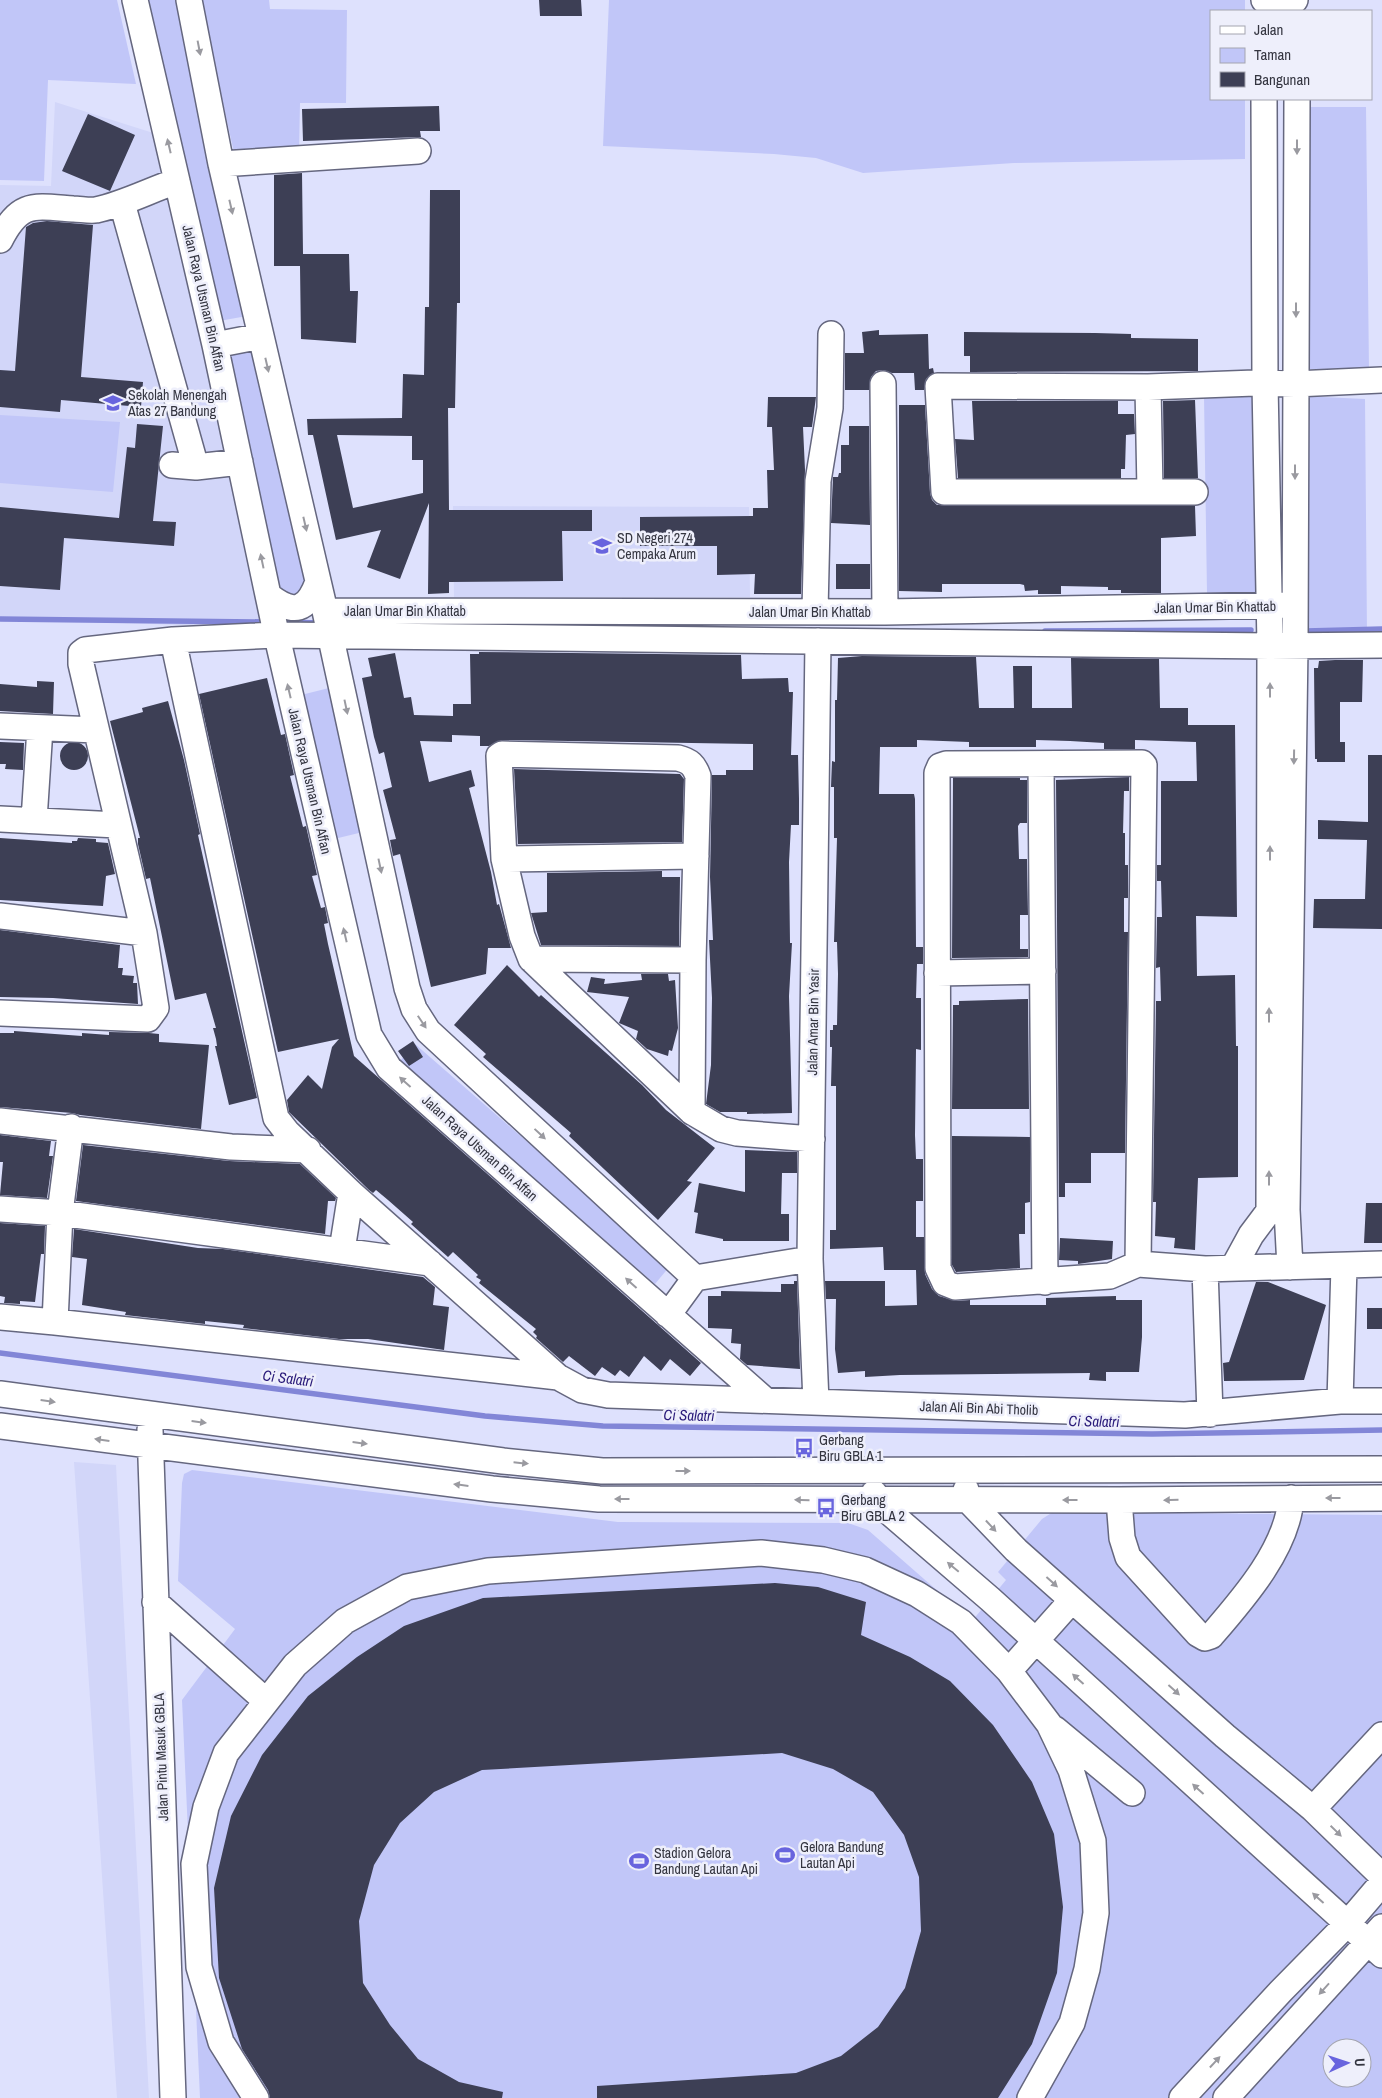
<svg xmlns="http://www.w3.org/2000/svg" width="1382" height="2098" viewBox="0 0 1382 2098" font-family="'Archivo Narrow',sans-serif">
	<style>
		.built { fill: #d2d6f9 }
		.green { fill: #c1c6f8; fill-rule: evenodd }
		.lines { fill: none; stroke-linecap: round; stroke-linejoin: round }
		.stream { stroke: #8286d7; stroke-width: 5.5 }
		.building { fill: #3d3f55; fill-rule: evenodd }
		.minor-casing { stroke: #65677f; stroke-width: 28 }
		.minor { stroke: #fff; stroke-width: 25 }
		.oneway { fill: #9a9aa0 }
		.labels { text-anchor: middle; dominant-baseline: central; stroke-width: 5; stroke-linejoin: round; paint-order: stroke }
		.street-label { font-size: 14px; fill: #343540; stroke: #eeeffb }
		.poi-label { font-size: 14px; fill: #343540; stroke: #eeeffb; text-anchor: start }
		.water-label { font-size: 15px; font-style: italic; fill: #2a1b7a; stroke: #eeeffb }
	</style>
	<rect width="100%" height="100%" fill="#dee1fd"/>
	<path class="built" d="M55 102 166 137 275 628 0 619V185L51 186Z
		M453 506 749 507 750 597H454Z
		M74 1462 116 1465 149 2098H117Z"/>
	<path class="green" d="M0 0H117L136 84 48 80 44 181 0 180Z
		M146 0H179L247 316 219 321Z
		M200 0H269L270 9 347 10 346 103H300L299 153 235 157Z
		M609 0H1245V11H1211V99H1245V159L1014 163 863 173 816 158 774 154 603 146Z
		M1304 107H1366L1369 371 1303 369Z
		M255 348 308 587 300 599 278 593 225 353Z
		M1204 396H1260L1261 592 1207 593Z
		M1301 396 1365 399 1367 634 1302 637Z
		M0 415 120 422 113 492 0 483Z
		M329 688 363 832 334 839 301 695Z
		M415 1044 670 1266 655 1284 399 1062Z
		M192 1470 618 1522 848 1523 868 1530 972 1621 1006 1580 998 1572 1042 1519 1053 1512 1382 1515V2098H200L182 1700 235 1629 178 1581 182 1483 184 1474ZM1332 2048H1362V2078H1332Z"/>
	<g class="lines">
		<path class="stream" d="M0 619 267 622
			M279 622 322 623
			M1045 631 1251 630
			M1306 631 1382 629
			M0 1353 485 1416 603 1426 1152 1434 1382 1430"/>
	</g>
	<path class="building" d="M539 0H581L582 16H540Z
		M439 106 440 131H420L421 137 303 141 302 109Z
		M88 114 135 135 110 191 62 171Z
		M302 173 303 254H349L350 291H358L356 343 301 339 300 266H274V175Z
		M430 190H460V303H457L455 408H448L449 510H592V531H562L563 581 449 582V593L428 594 429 503 400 579 367 567 381 530 336 540 313 435H308L307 419 402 418 403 374 424 375 425 307H429ZM337 435 412 436V460H423V493L353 508Z
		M47 221 93 225 81 377 143 382 141 407 61 400 60 412 0 407V370L15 371 26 227 33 223Z
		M879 330V335L928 334 929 369 933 368 934 373 926 379 924 390H915L914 373H892L883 370 876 371 871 377 869 390H845V353H864L862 332Z
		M964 332 1095 333 1131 334V338L1198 339V371L970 372V356H964Z
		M768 397H816L812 427H803L805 470 801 594H754L755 574 717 575V546H640V517L753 516V508H768L767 470H774L772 427H767Z
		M1195 400 1198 478H1164L1163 401Z
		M972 401H1118V414H1134L1135 434 1126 435 1125 469H1121V478H958L955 439 974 440Z
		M899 405H925L930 493 932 500 937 505 1195 506 1196 536 1161 538V593H1121V590H1108V587L1061 586V594H1038V590L1025 591 1024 585 1020 584H942V592L899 591Z
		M137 424 163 426 153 521 176 522 174 546 64 538 60 590 0 586V507L119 518 127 447 135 448Z
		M849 426H869L870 525 831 523 833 477H838L839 473H841V445H849Z
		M836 564H870V589H836Z
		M479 652 741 655 742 679 788 678 789 692H793L791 755H798L799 799V825H791L789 862 790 943H792L789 996 792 1113 747 1114V1112H720L706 1104 711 1065 712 998 709 940H713L710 877 712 775H726V770H753V744L502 740 489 746H480V736L452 735V742L420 741 429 782 471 770 475 786 469 788 491 872 497 905 499 904 511 948H488L486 974 431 987 400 854 393 856 390 840 396 839 383 790 392 787 384 752 379 754 374 737 362 678 372 676 368 658 395 653 404 698 411 697 414 715 453 716V704H471L470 654H479Z
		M862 656 976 657 979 708H1014L1013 666H1032V708H1072L1071 658 1159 659 1160 708H1188V725H1235L1237 917 1196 916 1197 976 1235 975 1236 1046H1238V1177L1198 1178 1195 1250 1174 1248 1175 1238 1155 1236 1156 1202H1153L1156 1001H1161L1160 967 1156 968 1157 917H1162L1161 881H1157V865H1161V781H1197L1196 742 1135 740V749H1104V743L1070 741 1036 740V747H969V742L917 740V747H880L879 794H914L915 799 916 947H923V964H917L916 998H921V1050L916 1049 915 1135 916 1159H923V1201H916V1237H924L925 1274 932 1289 939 1296 956 1301 970 1300V1305H1046V1298L1116 1296V1300H1142V1337L1139 1372H1106V1381L1089 1380 1090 1373 900 1375 865 1377V1371L838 1373 835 1349 836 1299H826L825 1281H885V1306L917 1305 916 1270H884L883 1247 830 1249V1230H836V1086H831L832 1047H830V1030H833V1025H837L838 974 837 942H834L837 838H834V787H831L832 761 835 762V700H837L838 658Z
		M1335 660H1363L1362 702H1340V742H1345V762H1317V759H1315L1314 668H1318L1319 661Z
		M267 678 281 735 285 734 294 775 290 776 303 827 306 826 317 875 312 876 321 908 325 907 328 923 324 924 328 944 354 1056 701 1363 690 1376 670 1359 661 1371 644 1356 629 1377 620 1370 615 1376 602 1367 595 1376 569 1356 563 1362 536 1338 537 1336 533 1332 536 1329 479 1283 481 1280 476 1277 478 1275 453 1252 448 1257 411 1224 413 1222 388 1200 376 1190 373 1193 369 1190 289 1112 287 1100 308 1075 322 1089 332 1047 339 1039 278 1052 199 694Z
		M37 681 54 682 53 714 0 711V684L37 687Z
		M168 701 184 760 200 834 198 835 257 1098 229 1105 215 1046H217L216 1039 213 1028H216L206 993 175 1000 150 878 146 879 138 844V838H140L110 721 143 712 142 708Z
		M60 756a14 14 0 1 1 28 0a14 14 0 1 1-28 0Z
		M0 742 24 743 23 770 5 769 6 764H0Z
		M1368 755H1382V929L1313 928 1314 899H1365L1367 840 1318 839V820L1368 822Z
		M514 769 680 774 684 779 682 842 518 844Z
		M1129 777V791H1124L1123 833H1125V865H1128V898H1124V932H1128L1125 1153H1091V1183H1065V1197H1059L1056 780Z
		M953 778H1020V780H1027V823H1020L1018 826 1019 859H1027L1028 915H1020V949H1028V957L952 958Z
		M0 838 72 843V841H77L78 838 96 839V842L108 843 115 874 106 876 103 906 0 900Z
		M662 871V877H680L679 946 541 945 531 913 547 912V873Z
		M0 930 120 945 118 968H123L122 975 134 976 133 983H137L138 1004 53 998 0 997Z
		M507 965 539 997 541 995 642 1085 666 1110 715 1148 687 1181 692 1182 658 1220 569 1136 571 1133 483 1057 486 1054 454 1025Z
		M641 974H668L669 981 675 980 678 1028 672 1051 669 1050 668 1056 647 1049 636 1039 638 1031 619 1023 629 997 587 992 591 977 605 979 604 984 642 980Z
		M1028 999 1029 1109H952L953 1005H959V1001Z
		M14 1031 82 1036V1033L109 1035V1032L149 1033 159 1034V1042L209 1045 201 1129 80 1115 72 1113 0 1107V1033H14Z
		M413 1041 423 1057 409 1066 398 1051Z
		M0 1135 51 1141 49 1156H53L47 1198 0 1195 3 1162H0Z
		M952 1136 1030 1137V1202L1025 1203V1234H1019L1020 1268 956 1272 952 1265Z
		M83 1145 229 1161 300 1164 336 1198 335 1201H328L325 1234 76 1201Z
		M745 1150 797 1152V1173H782L781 1214H789V1241H723V1239L695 1233 698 1213 694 1212 699 1183 745 1192Z
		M1366 1203H1382V1243H1364Z
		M0 1223 45 1226 44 1254H41L35 1302 20 1301V1304L4 1303 5 1297 0 1296Z
		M74 1229 198 1248 223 1249 423 1277 435 1287 433 1305 449 1307 444 1350 368 1339H339L243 1328 244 1325 205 1321V1324L125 1315 126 1312 82 1305 87 1259 72 1257Z
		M1060 1238 1113 1241 1112 1259 1078 1264V1261L1059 1260Z
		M794 1281H797L800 1369 747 1365 740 1359 741 1344 731 1343 732 1329 708 1328V1296H721V1291L781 1292V1284H794Z
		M1256 1282H1268L1326 1305 1304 1380 1224 1381 1223 1363 1229 1362Z
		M1367 1308H1382V1329H1367Z
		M775 1583 818 1587 866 1602 861 1635 910 1657 950 1681 993 1725 1032 1782 1054 1834 1063 1907 1057 1973 1032 2044 998 2098H597V2086L796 2073 841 2056 878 2027 905 1988 921 1931 919 1877 904 1835 873 1792 833 1769 782 1753 482 1770 434 1792 400 1823 374 1865 359 1921 363 1983 390 2025 418 2059 459 2082 503 2092 502 2098H270L268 2090 242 2049 219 1978 214 1888 231 1816 262 1755 308 1696 357 1657 404 1626 483 1598Z"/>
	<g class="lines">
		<defs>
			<path id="minor" d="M135 0 215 345 275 628 369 1035 389 1068 765 1400
				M189 0 221 164 325 611 407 988 414 1009 428 1031 695 1278
				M1264 0 1283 4 1295 0
				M221 164 418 151
				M122 203 196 467
				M0 240C20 201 33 206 73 209 80 209 89 211 96 210 124 204 150 190 177 181
				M215 345 261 336
				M883 384 885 612
				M1148 387 1150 491
				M172 465 196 467 240 462
				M1195 492H944L938 386 1148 387 1255 383 1295 384 1382 380
				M269 596C294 615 307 611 318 582
				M325 611 885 612 1285 605
				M815 611 818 481 830 408 831 334
				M173 640 276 1118 287 1132 351 1193 558 1377
				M0 726 96 730
				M1041 764 1045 1282
				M0 819 117 825
				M34 820 40 728
				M696 856 504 859 522 936 531 959 693 960 692 1112 721 1129 737 1133 812 1139
				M504 859 499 756 502 754 678 758C690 761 694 765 698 776L693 960
				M0 916 144 933
				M531 959 692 1112
				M937 973 1043 971
				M0 1013 148 1019 156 1008 144 933 81 664V653L85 650 173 640 276 635 1270 646 1382 645
				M0 1121 231 1147 308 1150
				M0 1209 60 1213 430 1263
				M342 1250 351 1193
				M1138 1264 1144 765 1142 763 946 764 940 766 937 773 938 1268 945 1283 955 1287 1110 1276 1138 1264 1205 1269 1382 1264
				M1290 1267 1287 1210 1295 646 1297 99
				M1233 1268 1251 1235 1269 1211 1270 646 1265 383 1264 99
				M1205 1269 1210 1414
				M668 1315 695 1278 810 1259
				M0 1317 55 1322 60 1213 71 1127
				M55 1322 558 1377 582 1390 608 1395 1185 1415 1340 1401H1382
				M0 1394 503 1461 602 1471 1382 1469
				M1340 1401 1344 1266
				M816 1402 810 1259 818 641
				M0 1426 492 1489 599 1499 1119 1500 1382 1498
				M150 1430 173 2098
				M966 1490 968 1500 1016 1550 1225 1736 1313 1809 1382 1876
				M874 1493 875 1500 990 1599 1382 1955
				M1119 1500 1122 1538 1128 1557 1198 1634 1205 1638 1211 1636C1243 1599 1288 1548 1291 1498
				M155 1602 266 1701
				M1009 1671 1072 1600
				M1055 1729 1132 1793
				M1313 1809 1382 1735
				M256 2098 221 2042 199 1967 194 1864 206 1807 226 1753 295 1665 345 1621 407 1587 488 1571 761 1553 823 1560 865 1570 917 1594 961 1622 1009 1671 1049 1724 1071 1770 1093 1841 1096 1913 1087 1969 1072 2023 1030 2098
				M1182 2098 1281 1991 1347 1924 1382 1883
				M1226 2098 1382 1927"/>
		</defs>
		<use href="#minor" class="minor-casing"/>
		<use href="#minor" class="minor"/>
	</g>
	<defs><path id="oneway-solid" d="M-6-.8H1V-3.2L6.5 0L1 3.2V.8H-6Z" transform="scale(1.25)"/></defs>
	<g class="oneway">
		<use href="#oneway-solid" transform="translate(199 48) rotate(79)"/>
		<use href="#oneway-solid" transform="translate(169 146) rotate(-103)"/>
		<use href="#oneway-solid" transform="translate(1297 147) rotate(90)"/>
		<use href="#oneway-solid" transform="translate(231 207) rotate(77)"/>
		<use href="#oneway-solid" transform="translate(1296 310) rotate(90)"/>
		<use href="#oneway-solid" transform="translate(267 365) rotate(77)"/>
		<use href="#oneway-solid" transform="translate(1295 472) rotate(90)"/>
		<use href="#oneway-solid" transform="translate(305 524) rotate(77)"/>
		<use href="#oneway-solid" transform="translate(262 561) rotate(-102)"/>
		<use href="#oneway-solid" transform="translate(1270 690) rotate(-90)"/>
		<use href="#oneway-solid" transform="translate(289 691) rotate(-103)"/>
		<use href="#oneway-solid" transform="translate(346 707) rotate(78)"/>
		<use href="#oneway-solid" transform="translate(1294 757) rotate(91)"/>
		<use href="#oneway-solid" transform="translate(1270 853) rotate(-90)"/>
		<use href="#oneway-solid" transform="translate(380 866) rotate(78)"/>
		<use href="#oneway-solid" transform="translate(345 935) rotate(-103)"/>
		<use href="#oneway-solid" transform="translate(1269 1015) rotate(-90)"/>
		<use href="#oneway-solid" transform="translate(422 1022) rotate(56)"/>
		<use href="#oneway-solid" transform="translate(405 1082) rotate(-138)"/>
		<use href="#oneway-solid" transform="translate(540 1134) rotate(43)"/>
		<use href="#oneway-solid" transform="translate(1269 1178) rotate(-90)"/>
		<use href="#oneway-solid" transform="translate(631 1283) rotate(-138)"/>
		<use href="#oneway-solid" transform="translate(48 1401) rotate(8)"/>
		<use href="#oneway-solid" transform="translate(199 1422) rotate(7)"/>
		<use href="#oneway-solid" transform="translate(102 1440) rotate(-172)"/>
		<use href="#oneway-solid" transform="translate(360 1443) rotate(7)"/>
		<use href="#oneway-solid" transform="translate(521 1463) rotate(6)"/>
		<use href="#oneway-solid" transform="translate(683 1471)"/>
		<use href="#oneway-solid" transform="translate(461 1485) rotate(-173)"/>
		<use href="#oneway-solid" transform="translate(1333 1498) rotate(180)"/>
		<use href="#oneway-solid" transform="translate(622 1499) rotate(180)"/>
		<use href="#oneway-solid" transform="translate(802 1500) rotate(-179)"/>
		<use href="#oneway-solid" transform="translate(1070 1500) rotate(-180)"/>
		<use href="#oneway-solid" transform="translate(1171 1500) rotate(179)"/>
		<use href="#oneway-solid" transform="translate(991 1526) rotate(47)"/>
		<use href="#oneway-solid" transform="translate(953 1567) rotate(-140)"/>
		<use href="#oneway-solid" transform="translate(1052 1582) rotate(42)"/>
		<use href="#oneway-solid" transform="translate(1078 1679) rotate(-138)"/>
		<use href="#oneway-solid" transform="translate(1174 1690) rotate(42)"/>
		<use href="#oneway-solid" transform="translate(1198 1789) rotate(-138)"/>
		<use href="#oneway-solid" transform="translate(1336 1831) rotate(44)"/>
		<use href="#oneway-solid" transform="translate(1318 1898) rotate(-138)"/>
		<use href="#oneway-solid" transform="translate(1324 1989) rotate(132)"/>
		<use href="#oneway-solid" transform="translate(1215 2062) rotate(-47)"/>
	</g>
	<defs>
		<symbol id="school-bare" viewBox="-9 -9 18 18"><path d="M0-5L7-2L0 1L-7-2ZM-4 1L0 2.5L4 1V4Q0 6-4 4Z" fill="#6864de" stroke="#eeeffb" stroke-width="2.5" paint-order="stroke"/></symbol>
		<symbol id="bus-bare" viewBox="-9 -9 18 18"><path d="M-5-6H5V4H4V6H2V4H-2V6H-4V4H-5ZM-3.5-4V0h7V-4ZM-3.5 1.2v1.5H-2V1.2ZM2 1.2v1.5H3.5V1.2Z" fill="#6864de" stroke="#eeeffb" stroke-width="2.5" paint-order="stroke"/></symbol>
		<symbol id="stadium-bare" viewBox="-9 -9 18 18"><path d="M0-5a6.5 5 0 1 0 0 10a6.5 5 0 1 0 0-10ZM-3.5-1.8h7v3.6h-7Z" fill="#6864de" stroke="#eeeffb" stroke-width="2.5" paint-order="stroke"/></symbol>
	</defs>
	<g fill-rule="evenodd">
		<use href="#school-bare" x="99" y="389" width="28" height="28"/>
		<use href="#school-bare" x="588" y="532" width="28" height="28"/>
		<use href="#bus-bare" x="790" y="1434" width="28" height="28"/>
		<use href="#bus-bare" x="812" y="1494" width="28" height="28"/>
		<use href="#stadium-bare" x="771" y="1841" width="28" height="28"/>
		<use href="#stadium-bare" x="625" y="1847" width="28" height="28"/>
	</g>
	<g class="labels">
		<g class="street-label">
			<text transform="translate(204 298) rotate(77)">Jalan Raya Utsman Bin Affan</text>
			<text transform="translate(1215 607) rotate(-1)">Jalan Umar Bin Khattab</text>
			<text x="405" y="611">Jalan Umar Bin Khattab</text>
			<text x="810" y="612">Jalan Umar Bin Khattab</text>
			<text transform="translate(310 781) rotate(77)">Jalan Raya Utsman Bin Affan</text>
			<text transform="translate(813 1022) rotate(-89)">Jalan Amar Bin Yasir</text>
			<text transform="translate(480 1148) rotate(42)">Jalan Raya Utsman Bin Affan</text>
			<text transform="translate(979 1408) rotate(2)">Jalan Ali Bin Abi Tholib</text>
			<text transform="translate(161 1757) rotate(-92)">Jalan Pintu Masuk GBLA</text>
		</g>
		<g class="poi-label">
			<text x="128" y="395">Sekolah Menengah<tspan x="128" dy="16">Atas 27 Bandung</tspan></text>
			<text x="617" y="538">SD Negeri 274<tspan x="617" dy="16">Cempaka Arum</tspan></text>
			<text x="819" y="1440">Gerbang<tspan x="819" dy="16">Biru GBLA 1</tspan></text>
			<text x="841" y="1500">Gerbang<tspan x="841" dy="16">Biru GBLA 2</tspan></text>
			<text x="800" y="1847">Gelora Bandung<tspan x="800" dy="16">Lautan Api</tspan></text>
			<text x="654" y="1853">Stadion Gelora<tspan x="654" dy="16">Bandung Lautan Api</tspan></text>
		</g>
		<g class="water-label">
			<text transform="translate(288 1378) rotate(7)">Ci Salatri</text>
			<text transform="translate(689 1415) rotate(1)">Ci Salatri</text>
			<text transform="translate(1094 1421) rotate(1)">Ci Salatri</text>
		</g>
	</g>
	<rect x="1210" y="10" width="162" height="90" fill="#eeeffb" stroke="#a4a5b0"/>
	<rect x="1220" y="26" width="25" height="8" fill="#ffffff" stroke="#a4a5b0"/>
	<text x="1254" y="35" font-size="15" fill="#343540">Jalan</text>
	<rect x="1220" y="48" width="25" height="15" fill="#c1c6f8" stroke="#a4a5b0"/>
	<text x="1254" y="60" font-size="15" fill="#343540">Taman</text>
	<rect x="1220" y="72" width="25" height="15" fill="#3d3f55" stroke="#a4a5b0"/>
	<text x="1254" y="85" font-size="15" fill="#343540">Bangunan</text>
	<g transform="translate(1347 2063) rotate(87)"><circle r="24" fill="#eeeffb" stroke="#a4a5b0"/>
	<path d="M0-4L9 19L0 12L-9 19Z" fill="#6864de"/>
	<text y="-8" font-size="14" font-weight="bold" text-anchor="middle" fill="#343540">U</text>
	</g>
</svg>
